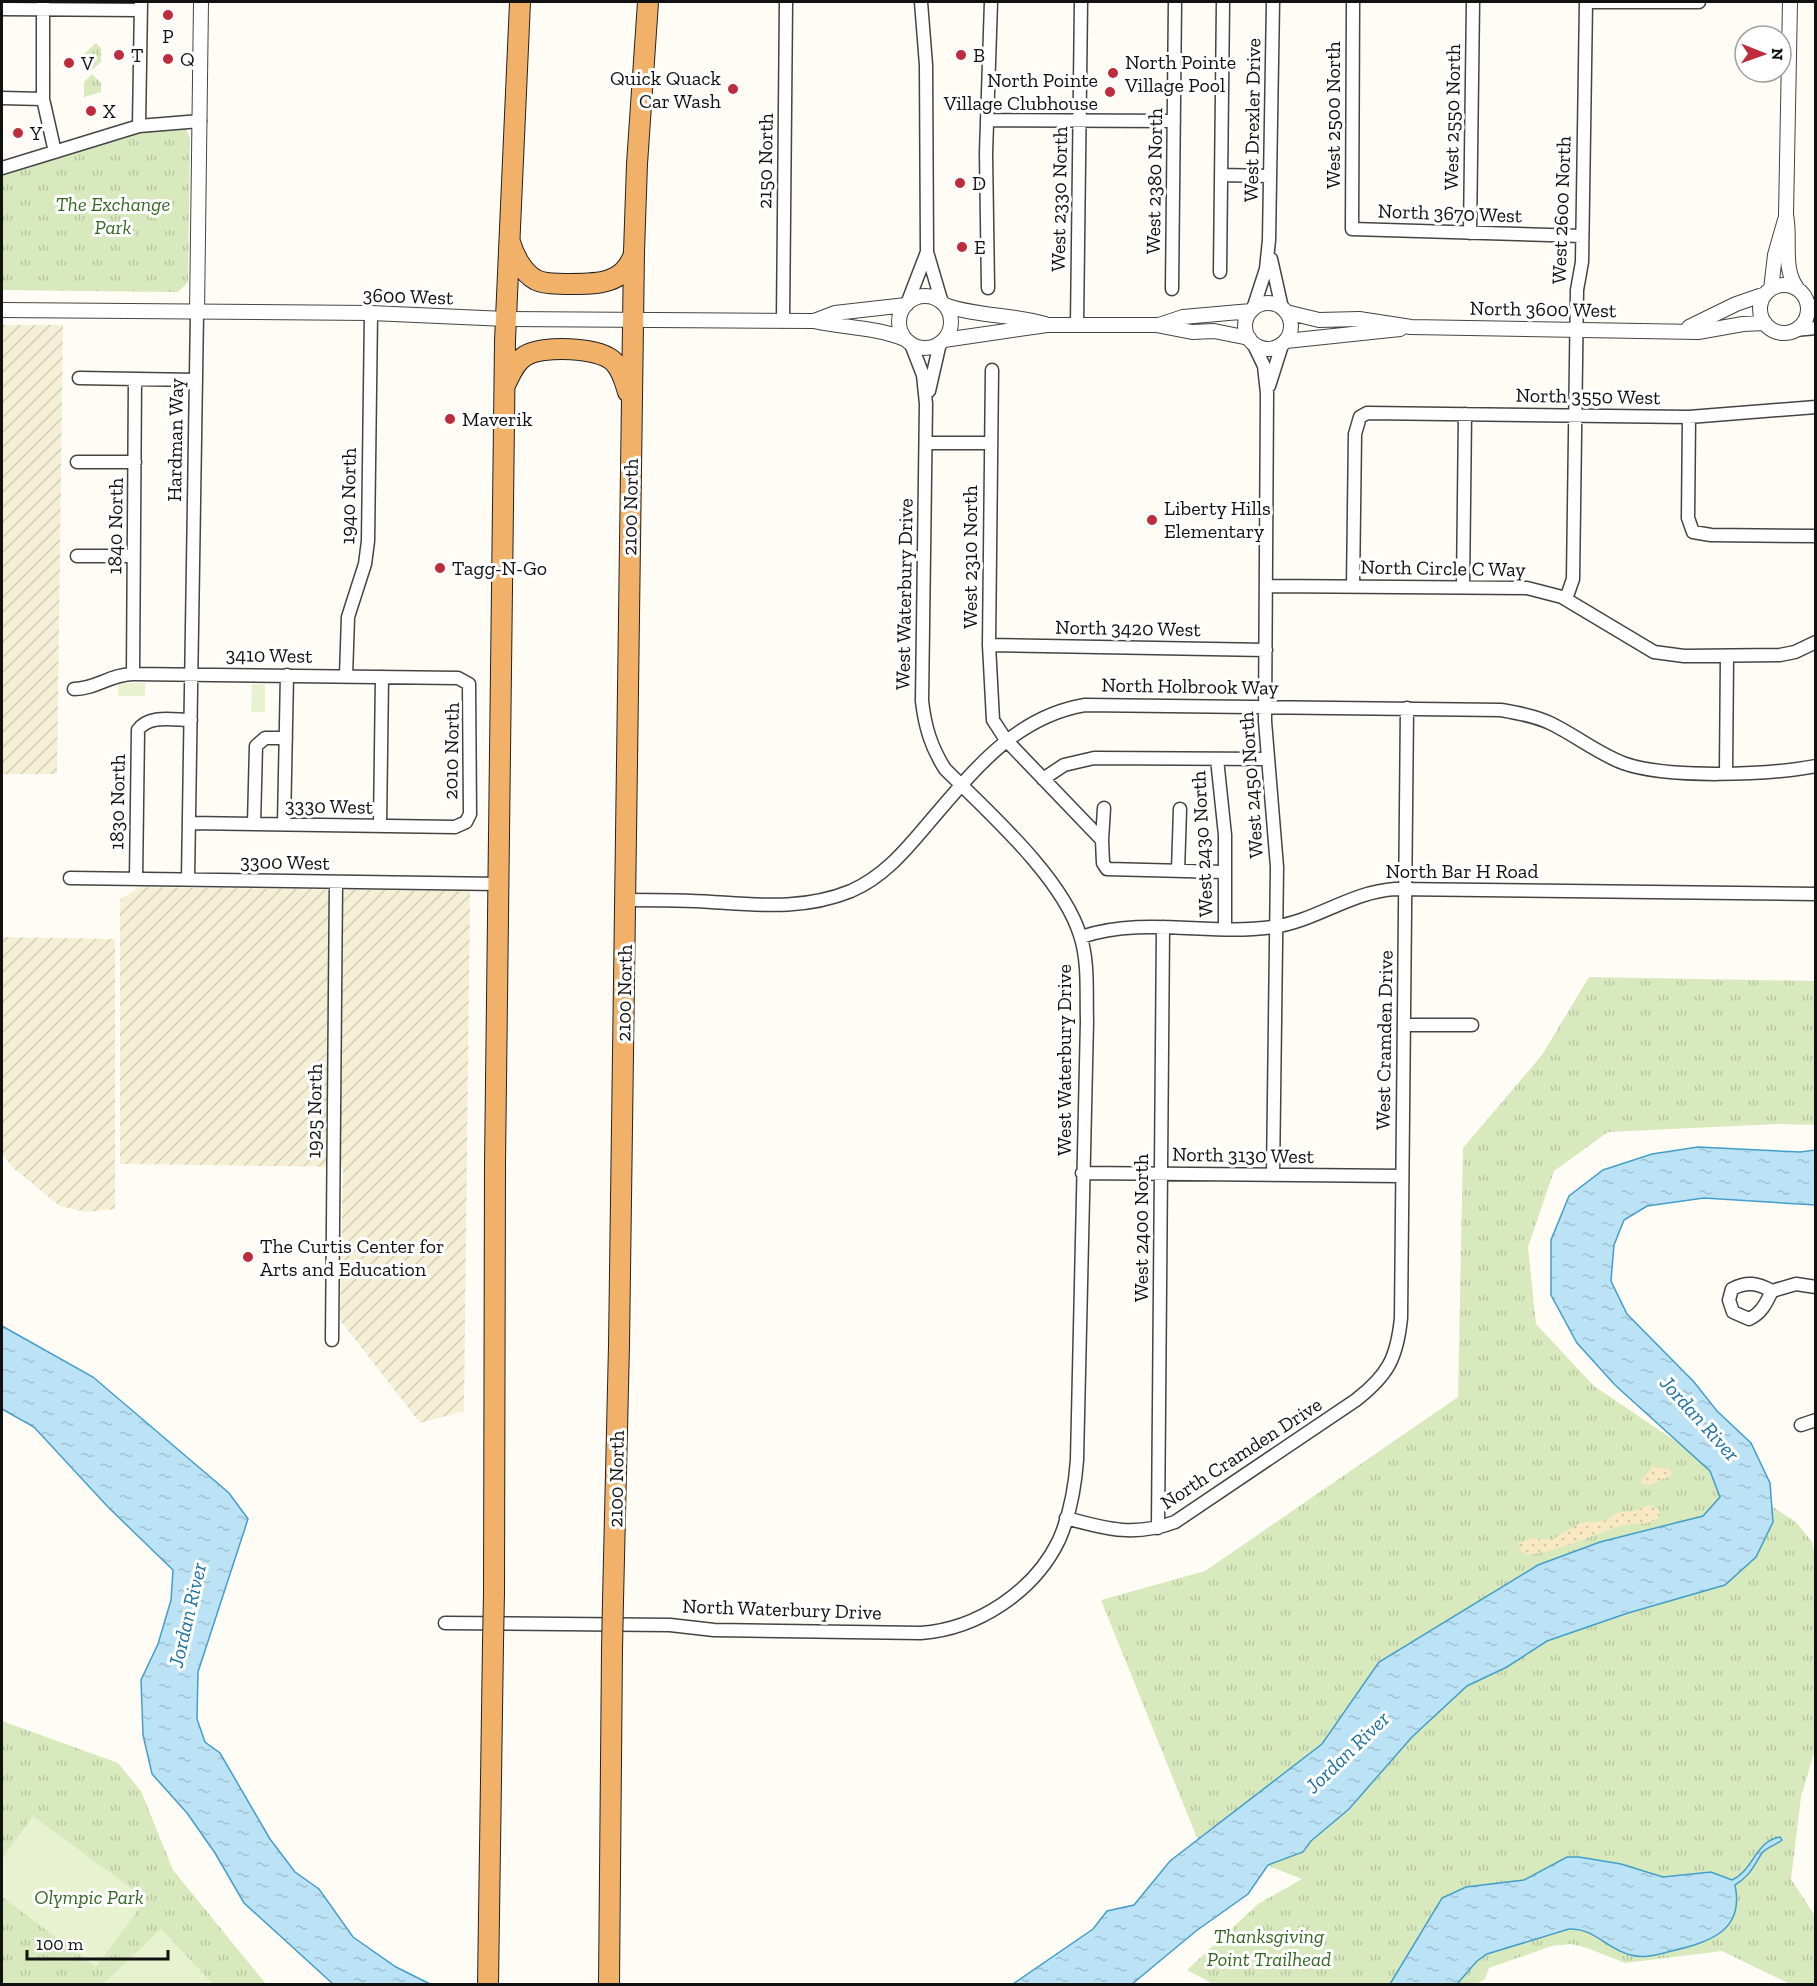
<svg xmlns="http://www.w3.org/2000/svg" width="1817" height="1986" viewBox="0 0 1817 1986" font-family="'Zilla Slab',serif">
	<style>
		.farmland { fill: url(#farmland-furrows) }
		.grass { fill: url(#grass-tufts) }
		.sand { fill: url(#sand-dots) }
		.pitch { fill: #e8f1d0 }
		.water { fill: url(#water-ripples); stroke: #449eca; stroke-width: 1.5 }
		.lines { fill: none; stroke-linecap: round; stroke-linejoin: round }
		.minor-casing { stroke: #444; stroke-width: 15 }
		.tertiary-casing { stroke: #444; stroke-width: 16 }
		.trunk-casing { stroke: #222; stroke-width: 22 }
		.minor { stroke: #fff; stroke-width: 12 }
		.tertiary { stroke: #fff; stroke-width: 14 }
		.trunk { stroke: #f2b169; stroke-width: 20 }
		.trunk-bridge-casing { stroke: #222; stroke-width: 22; stroke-linecap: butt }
		.trunk-bridge { stroke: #f2b169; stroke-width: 20 }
		.poi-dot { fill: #be2b3d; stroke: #fff; stroke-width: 2 }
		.labels { text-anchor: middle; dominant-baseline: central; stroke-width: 6; stroke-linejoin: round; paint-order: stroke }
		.poi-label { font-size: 20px; fill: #111; stroke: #fff; text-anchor: start }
		.street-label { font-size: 20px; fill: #111; stroke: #fff }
		.park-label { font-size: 20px; font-style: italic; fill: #356822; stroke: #fff }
		.water-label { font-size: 21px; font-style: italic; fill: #1c71a1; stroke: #fff }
	</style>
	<defs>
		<pattern id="farmland-furrows" width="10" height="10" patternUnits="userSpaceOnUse" patternTransform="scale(1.5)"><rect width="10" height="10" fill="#f5f0d5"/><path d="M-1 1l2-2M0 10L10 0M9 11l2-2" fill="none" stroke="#d1cdb6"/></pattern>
		<pattern id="grass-tufts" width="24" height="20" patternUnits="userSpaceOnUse" patternTransform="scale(1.5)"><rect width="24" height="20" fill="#d8e9be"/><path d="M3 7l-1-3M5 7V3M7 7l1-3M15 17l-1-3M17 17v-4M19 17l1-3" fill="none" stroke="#b8c7a2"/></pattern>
		<pattern id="sand-dots" width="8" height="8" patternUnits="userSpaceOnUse" patternTransform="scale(1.5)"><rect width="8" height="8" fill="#f9e9c3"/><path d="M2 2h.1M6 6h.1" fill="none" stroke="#d4c7a6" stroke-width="1.8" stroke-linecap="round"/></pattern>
		<pattern id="water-ripples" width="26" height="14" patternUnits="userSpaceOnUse" patternTransform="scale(1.5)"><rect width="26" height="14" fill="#bbe3f5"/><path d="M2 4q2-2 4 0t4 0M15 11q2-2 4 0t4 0" fill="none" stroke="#a0c2d1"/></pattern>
	</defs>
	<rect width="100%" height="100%" fill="#fffcf5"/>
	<path class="farmland" d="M2 325H63L57 774H2Z
		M138 887 470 891 464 1411 420 1423 340 1320 343 1167 120 1164V900Z
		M2 937 115 939V1209L86 1212 60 1206 12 1167 2 1153Z"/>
	<path class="grass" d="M96 43 101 48V62L92 70 84 62V54Z
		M92 74 101 83V92L84 97V82Z
		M179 126 186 129 190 138 188 282 178 292 2 290V172L128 132Z
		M1589 977 1815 981V1125L1778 1124 1608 1132 1554 1171 1528 1247 1536 1324 1594 1386 1797 1523 1812 1542 1816 1560 1815 1749 1801 1797 1791 1879 1815 1916V1984H1790L1722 1951 1625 1963 1587 1948 1571 1944 1552 1946 1489 1968 1485 1979 1476 1984H1213L1187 1970 1258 1904 1302 1879 1197 1838 1101 1600 1205 1571 1458 1397 1463 1148 1542 1055Z
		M2 1721 118 1763 141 1791 173 1870 266 1984H2Z"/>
	<path class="sand" d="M1653 1466 1670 1470 1672 1476 1659 1480 1653 1485 1643 1484 1641 1481Z
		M1649 1505 1659 1510 1660 1515C1651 1527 1638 1522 1625 1525 1591 1534 1562 1551 1526 1555L1519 1548V1543L1534 1538 1552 1540 1580 1523 1605 1521 1616 1513 1635 1511Z"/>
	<path class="pitch" d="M118 683H145V696H118Z
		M252 684H265V712H251Z
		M33 1816 146 1899 96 1967 2 1897V1859Z
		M161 1929 213 1984H103Z"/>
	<path class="water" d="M1698 1147 1800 1152 1815 1150V1205L1704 1198 1647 1206 1624 1220 1614 1245 1611 1281 1627 1314 1694 1382 1717 1411 1751 1443 1770 1483 1773 1522 1756 1557 1725 1585 1628 1613 1547 1641 1507 1667 1467 1686 1412 1737 1349 1809 1311 1841 1303 1852 1268 1865 1248 1894 1196 1931 1132 1984H1013L1093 1929 1107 1911 1134 1905 1170 1861 1322 1744 1379 1662 1538 1565 1600 1542 1703 1516 1720 1497 1710 1471 1615 1385 1577 1343 1551 1295V1240L1569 1196 1603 1170 1652 1154Z
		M2 1326 93 1377 229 1493 248 1519 198 1672 197 1719 205 1742 220 1753 270 1839 295 1872 319 1889 353 1937 396 1967 430 1984H333L244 1903 215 1853 187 1813 152 1774 143 1735 141 1680 158 1644 171 1600 173 1570 108 1507 34 1427 2 1409Z
		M1780 1837 1782 1840C1776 1845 1767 1847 1762 1853 1753 1867 1750 1876 1735 1885 1745 1932 1708 1942 1672 1951 1658 1954 1645 1959 1631 1955 1608 1950 1593 1927 1569 1929L1487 1954 1477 1961 1457 1984H1390L1442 1898 1466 1887 1524 1880 1567 1857H1579L1621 1864 1663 1877 1711 1872 1732 1880C1754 1870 1755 1841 1780 1837Z"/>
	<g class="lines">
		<defs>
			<path id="minor" d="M43 2V99L55 152
				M1353 2 1352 229 1582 236
				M1586 2H1699
				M2 9 141 10
				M2 98 43 99
				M987 120 1174 121
				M139 126 141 2
				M2 168 139 126 200 121
				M1221 175 1270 176
				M1470 233 1473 2
				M927 252 942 303
				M1271 259 1282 308
				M1220 272 1223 2
				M988 288 986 153 991 2
				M1172 289 1175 2
				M1808 303 1816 308
				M907 304 927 252 926 65 921 2
				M1253 309 1266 269 1269 240 1273 2
				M783 321 786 2
				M1077 325 1081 2
				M1795 330 1816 328
				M1253 343 1264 366 1267 393 1265 721 1277 867 1273 1175
				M992 370 989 645 993 720 1006 740 1102 840 1103 863 1107 869 1224 872
				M79 378 196 380
				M1269 386 1282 345
				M929 391 940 343
				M1689 417 1688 518 1693 532 1711 535 1816 536
				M926 443H991
				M77 462H135
				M77 556H134
				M1266 586 1527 588 1562 597 1654 652 1684 656 1780 655 1795 652 1816 642
				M1353 587 1355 434 1360 417 1367 413 1689 417 1816 407
				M1463 587 1465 414
				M1566 599 1573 579 1577 290 1582 262 1586 2
				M989 645 1266 650
				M133 674 135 379
				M346 676 348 617 365 564 368 541 371 313
				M74 689C96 689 111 674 133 674L458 678 469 684 470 814 466 822 455 827 189 823
				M1217 759 1225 835V928
				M1726 772 1727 656
				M1043 779 1064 765 1094 758 1268 759
				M254 824 256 746 265 738H286
				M284 824 287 675
				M380 826 382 677
				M1102 840 1104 808
				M1178 871 1180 809
				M70 878 499 884
				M136 879 138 730C149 714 174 720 191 720
				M188 879 197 313
				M625 900C654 900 683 900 712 902 760 905 804 910 851 891 883 877 904 852 926 826 971 774 1013 717 1085 705L1501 710C1518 713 1535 716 1550 723 1575 735 1597 753 1623 763 1667 779 1769 775 1816 766
				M1081 937C1144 916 1209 936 1273 927 1316 921 1350 892 1395 889L1816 894
				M1404 1025H1472
				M1082 1173 1402 1176
				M1772 1291C1757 1283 1747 1281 1732 1289L1729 1300 1733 1312 1749 1319C1762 1313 1766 1303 1772 1291L1796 1284 1816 1287
				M332 1340 336 882
				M1801 1425 1816 1420
				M1066 1518C1107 1529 1134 1537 1175 1522L1356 1400C1388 1375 1397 1358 1401 1318L1407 708
				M1158 1528 1163 927
				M445 1623 670 1625 714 1630 921 1633C977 1629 1034 1592 1059 1540 1070 1515 1075 1487 1077 1460L1087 1021C1086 993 1089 962 1080 935 1062 877 989 813 945 769 931 747 925 727 922 701L926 404 923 375 911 344"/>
			<path id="tertiary" d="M1790 2 1786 215C1791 238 1782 269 1797 288
				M1760 309a24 24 0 1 1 48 0a24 24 0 1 1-48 0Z
				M1771 289 1775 255 1785 220
				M899 322a26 26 0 1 1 52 0a26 26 0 1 1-52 0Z
				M1245 326a23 23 0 1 1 46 0a23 23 0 1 1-46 0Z
				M945 305C978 317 1012 314 1045 324
				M2 310 371 313 506 319 814 321C845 328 875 327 905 339
				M1286 312 1319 320 1359 319 1411 327 1698 332 1743 324 1765 323
				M197 313 201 2
				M814 321 835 313 906 305
				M1159 325 1183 317 1251 311
				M1689 327 1736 304 1765 294
				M944 340 1047 325H1156L1192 332 1214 331 1249 338
				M1286 341 1400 329"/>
			<path id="trunk" d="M510 242C514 256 523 273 536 280 546 285 558 283 568 284 596 284 624 285 634 254
				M506 383C511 373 515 362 525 356 542 345 600 347 614 362 622 370 625 382 628 392
				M494 1593 495 1164 505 341 520 2
				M613 1601 619 1345 634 252 637 164 648 2
				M488 1984 493 1643
				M609 1984 612 1650"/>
		</defs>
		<use href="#minor" class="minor-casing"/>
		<use href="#tertiary" class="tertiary-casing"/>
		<use href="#trunk" class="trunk-casing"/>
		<use href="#minor" class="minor"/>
		<use href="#tertiary" class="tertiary"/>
		<use href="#trunk" class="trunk"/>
		<defs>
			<path id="trunk-bridge" d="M493 1643 494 1593
				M612 1650 613 1601"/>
		</defs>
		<use href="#trunk-bridge" class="trunk-bridge-casing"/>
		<use href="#trunk-bridge" class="trunk-bridge"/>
	</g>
	<g class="poi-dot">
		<circle cx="168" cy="15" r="6"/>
		<circle cx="119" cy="55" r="6"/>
		<circle cx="961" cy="55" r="6"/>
		<circle cx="168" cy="59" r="6"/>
		<circle cx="69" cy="63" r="6"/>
		<circle cx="1113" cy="73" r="6"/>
		<circle cx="733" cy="89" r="6"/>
		<circle cx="1110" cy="92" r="6"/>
		<circle cx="91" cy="111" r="6"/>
		<circle cx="18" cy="133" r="6"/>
		<circle cx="960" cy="183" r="6"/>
		<circle cx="962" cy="247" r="6"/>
		<circle cx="450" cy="419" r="6"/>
		<circle cx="1152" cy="520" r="6"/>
		<circle cx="440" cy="568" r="6"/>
		<circle cx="248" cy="1257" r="6"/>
	</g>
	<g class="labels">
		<g class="poi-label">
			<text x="168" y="36" text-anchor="middle">P</text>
			<text x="131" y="55">T</text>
			<text x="973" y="55">B</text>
			<text x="180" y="59">Q</text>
			<text x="1125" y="62">North Pointe<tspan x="1125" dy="23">Village Pool</tspan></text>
			<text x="81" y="63">V</text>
			<text x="721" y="78" text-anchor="end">Quick Quack<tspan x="721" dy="23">Car Wash</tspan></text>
			<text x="1098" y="80" text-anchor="end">North Pointe<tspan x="1098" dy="23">Village Clubhouse</tspan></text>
			<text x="103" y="111">X</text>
			<text x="30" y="133">Y</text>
			<text x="972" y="183">D</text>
			<text x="974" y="247">E</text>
			<text x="462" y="419">Maverik</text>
			<text x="1164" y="508">Liberty Hills<tspan x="1164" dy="23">Elementary</tspan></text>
			<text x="452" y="568">Tagg-N-Go</text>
			<text x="260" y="1246">The Curtis Center for<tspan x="260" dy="23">Arts and Education</tspan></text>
		</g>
		<g class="street-label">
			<text transform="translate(1333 115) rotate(-90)">West 2500 North</text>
			<text transform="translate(1452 117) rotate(-89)">West 2550 North</text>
			<text transform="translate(1252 120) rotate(-89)">West Drexler Drive</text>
			<text transform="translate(765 161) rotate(-89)">2150 North</text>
			<text transform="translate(1154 181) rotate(-89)">West 2380 North</text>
			<text transform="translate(1059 199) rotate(-89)">West 2330 North</text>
			<text transform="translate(1561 210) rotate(-88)">West 2600 North</text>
			<text transform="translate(1450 213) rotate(2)">North 3670 West</text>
			<text transform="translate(408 296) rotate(2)">3600 West</text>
			<text transform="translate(1543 309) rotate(1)">North 3600 West</text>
			<text transform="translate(1588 396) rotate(1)">North 3550 West</text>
			<text transform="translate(175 440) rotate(-89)">Hardman Way</text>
			<text transform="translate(348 496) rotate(-89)">1940 North</text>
			<text transform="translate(630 507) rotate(-89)">2100 North</text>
			<text transform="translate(115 526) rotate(-89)">1840 North</text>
			<text transform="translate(970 557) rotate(-90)">West 2310 North</text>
			<text transform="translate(1443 568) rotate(1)">North Circle C Way</text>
			<text transform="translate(904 594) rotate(-89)">West Waterbury Drive</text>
			<text transform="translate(1128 628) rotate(1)">North 3420 West</text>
			<text transform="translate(269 655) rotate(1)">3410 West</text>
			<text transform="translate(1190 686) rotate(1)">North Holbrook Way</text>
			<text transform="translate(451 751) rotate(-89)">2010 North</text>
			<text transform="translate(1251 785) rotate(-94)">West 2450 North</text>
			<text transform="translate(117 802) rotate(-89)">1830 North</text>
			<text transform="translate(329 806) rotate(1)">3330 West</text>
			<text transform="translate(1202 844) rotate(-93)">West 2430 North</text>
			<text transform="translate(285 862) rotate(1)">3300 West</text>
			<text x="1462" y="871">North Bar H Road</text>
			<text transform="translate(624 993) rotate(-89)">2100 North</text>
			<text transform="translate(1384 1040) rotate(-89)">West Cramden Drive</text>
			<text transform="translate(1064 1060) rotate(-90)">West Waterbury Drive</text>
			<text transform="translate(314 1111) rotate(-89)">1925 North</text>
			<text transform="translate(1243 1155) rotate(1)">North 3130 West</text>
			<text transform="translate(1141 1228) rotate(-90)">West 2400 North</text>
			<text transform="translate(1241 1453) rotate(-33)">North Cramden Drive</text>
			<text transform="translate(616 1479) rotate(-89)">2100 North</text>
			<text transform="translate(782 1609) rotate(2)">North Waterbury Drive</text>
		</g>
		<g class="park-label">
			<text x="113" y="204">The Exchange<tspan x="113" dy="23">Park</tspan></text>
			<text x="89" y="1897">Olympic Park</text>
			<text x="1269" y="1936">Thanksgiving<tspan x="1269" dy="23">Point Trailhead</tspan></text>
		</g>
		<g class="water-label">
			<text transform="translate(1700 1418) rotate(48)">Jordan River</text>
			<text transform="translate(187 1615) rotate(-77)">Jordan River</text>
			<text transform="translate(1347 1752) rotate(-44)">Jordan River</text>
		</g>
	</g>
	<rect width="1817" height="1986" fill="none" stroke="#111111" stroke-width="6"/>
	<g transform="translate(1763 54) rotate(91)"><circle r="28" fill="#ffffff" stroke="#a0a0a0" stroke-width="1.5"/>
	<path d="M0-4.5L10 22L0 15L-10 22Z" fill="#be2b3d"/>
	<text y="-9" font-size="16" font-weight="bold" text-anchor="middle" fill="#111111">N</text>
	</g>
	<path d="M27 1950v9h141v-9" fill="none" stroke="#111111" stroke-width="3"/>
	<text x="36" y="1950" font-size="18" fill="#111111" stroke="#ffffff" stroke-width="4.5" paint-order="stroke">100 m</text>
</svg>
